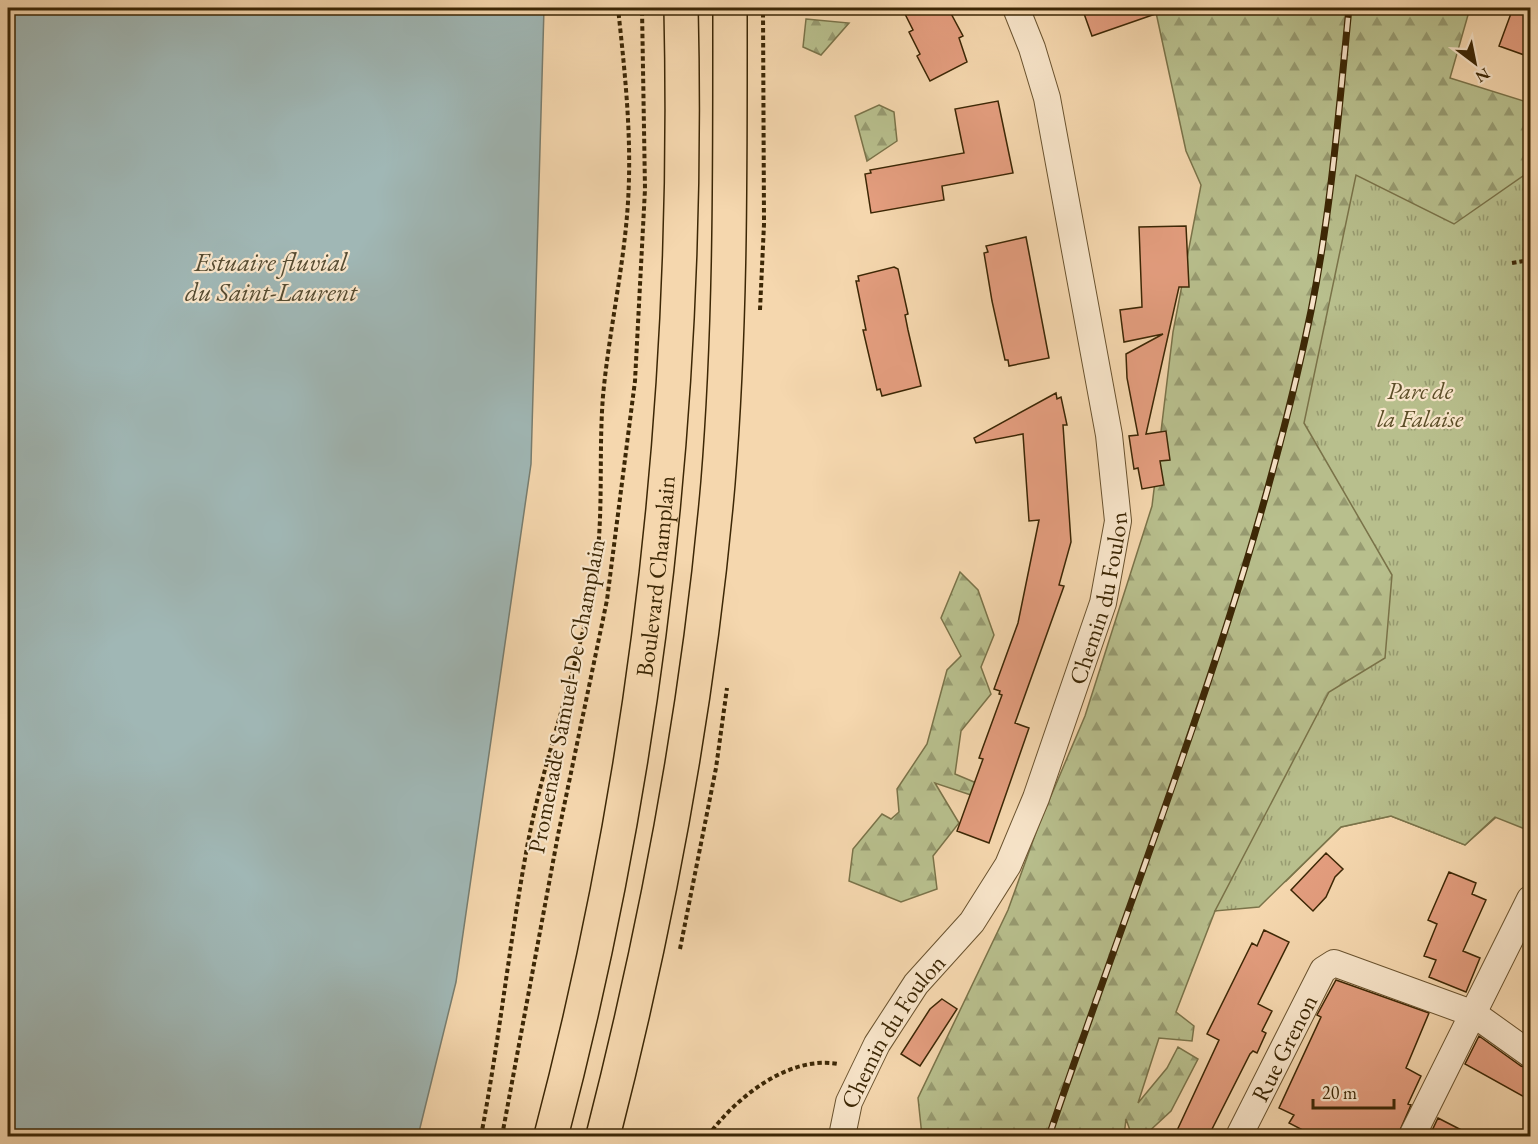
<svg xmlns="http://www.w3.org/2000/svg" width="1538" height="1144" viewBox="0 0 1538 1144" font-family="'EB Garamond',serif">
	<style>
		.forest { fill: url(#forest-firs); stroke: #7a7349; stroke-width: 1.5 }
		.park { fill: url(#park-tufts); stroke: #7a7349; stroke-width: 1.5 }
		.water { fill: #a0b7b5; stroke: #787d6f; stroke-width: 1.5 }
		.building { fill: #e39d7e; stroke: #3c2705; stroke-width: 1.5 }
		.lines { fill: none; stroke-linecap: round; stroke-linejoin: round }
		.street-casing { stroke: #6a532f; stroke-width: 28 }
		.primary-casing { stroke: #3c2705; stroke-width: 36 }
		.path { stroke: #3c2705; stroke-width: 4; stroke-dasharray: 4.5 3; stroke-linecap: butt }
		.street { stroke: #f8e5ca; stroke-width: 26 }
		.primary { stroke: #f5d7ae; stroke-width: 33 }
		.rail-casing { stroke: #3c2705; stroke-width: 7 }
		.rail { stroke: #f8e5ca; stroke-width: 4.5; stroke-dasharray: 14; stroke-linecap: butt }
		.labels { text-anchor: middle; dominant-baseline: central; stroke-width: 4.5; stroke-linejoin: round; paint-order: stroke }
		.park-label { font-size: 24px; font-style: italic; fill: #5b4d27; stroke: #f8e5ca }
		.street-label { font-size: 24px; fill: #3c2705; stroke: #f8e5ca }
		.water-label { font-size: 26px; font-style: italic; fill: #554b31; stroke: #f8e5ca }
	</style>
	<defs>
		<pattern id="forest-firs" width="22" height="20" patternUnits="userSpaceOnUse" patternTransform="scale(1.5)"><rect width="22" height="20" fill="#b8bf8d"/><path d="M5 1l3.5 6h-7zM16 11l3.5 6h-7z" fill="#979b71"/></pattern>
		<pattern id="park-tufts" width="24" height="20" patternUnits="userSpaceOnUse" patternTransform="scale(1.5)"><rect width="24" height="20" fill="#b8bf8d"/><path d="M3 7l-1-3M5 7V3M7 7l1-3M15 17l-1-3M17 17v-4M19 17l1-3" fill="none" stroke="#979b71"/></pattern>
	</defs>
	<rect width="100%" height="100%" fill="#f5d7ae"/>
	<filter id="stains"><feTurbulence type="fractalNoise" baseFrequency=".00333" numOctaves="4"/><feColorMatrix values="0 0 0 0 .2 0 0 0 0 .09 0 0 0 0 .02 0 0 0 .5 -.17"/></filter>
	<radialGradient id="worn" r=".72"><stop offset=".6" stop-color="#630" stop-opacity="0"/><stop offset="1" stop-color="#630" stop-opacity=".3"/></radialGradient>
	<path class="forest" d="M1155 8H1470L1450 78 1530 103V787L1465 845 1391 816 1341 827 1286 881 1215 911 1176 1012 1194 1026 1192 1041 1159 1038 1138 1103 1167 1068 1178 1047 1198 1059 1171 1111 1144 1136H1132L1126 1119 1124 1136H922L918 1098 1008 910 1039 824 1085 716 1152 506 1173 332 1201 185 1186 151Z
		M806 19 849 23 821 55 803 47Z
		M879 105 894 112 897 141 867 161 855 116Z
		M960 572 978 590 994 635 981 667 991 694 961 731 955 774 993 790 989 801 935 783 959 823 933 856 937 889 901 902 849 881 853 849 882 814 891 819 899 812 897 789 927 744 947 670 961 656 941 618Z"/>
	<path class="park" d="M1530 171V831L1495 817 1465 845 1391 816 1341 827 1259 907 1215 911 1329 692 1385 658 1392 575 1304 423 1356 175 1454 224Z"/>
	<path class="water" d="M8 8H544L531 464 456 982 418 1136H8Z"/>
	<path class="building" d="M902 8H948L963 36 959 38 967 62 930 81 917 56 920 54 909 32 913 30Z
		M1082 8H1163L1164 11 1092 36Z
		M1513 8H1530V57L1499 46Z
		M998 101 1013 173 942 186 944 200 871 213 865 174 871 173 870 170 964 153 955 109Z
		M1186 226 1189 287H1179L1146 434 1166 431 1170 460 1160 461 1164 485 1142 489 1138 468 1134 469 1129 436 1138 435 1127 378 1126 354 1163 334 1124 342 1120 310 1142 307 1139 227Z
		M1026 237 1049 358 1009 366 1008 360H1005L992 301 984 253 988 252 986 246Z
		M894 267 898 269 908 314 905 315 908 330 921 386 882 396 880 389 877 390 863 330H866L856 281H859L858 276Z
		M1056 393 1057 399 1061 397 1067 425H1063L1071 542 1059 585 1064 586 1015 723 1029 728 989 843 957 831 983 759 979 758 1002 695 999 694 1000 691 994 689 1018 623 1039 520 1029 521 1023 434 976 443 974 438Z
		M1326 853 1343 869 1335 877 1326 897 1313 911 1291 890Z
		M1449 872 1476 883 1472 894 1486 900 1463 951 1480 958 1466 992 1429 977 1436 960 1424 956 1437 924 1428 920Z
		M1264 930 1289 942 1258 1004 1272 1011 1262 1031 1266 1033 1257 1053 1253 1051 1250 1054 1208 1137H1174L1219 1040 1207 1034 1252 943 1257 946Z
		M1336 980 1429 1013 1406 1068 1421 1076 1408 1104 1411 1105 1397 1137H1316L1289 1123 1294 1115 1279 1108 1321 1017 1317 1015Z
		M942 999 957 1009 920 1066 901 1054 930 1009Z
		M1479 1036 1521 1066 1530 1069V1100L1465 1064Z
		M1438 1118 1475 1137H1429Z"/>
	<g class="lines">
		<defs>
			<g id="street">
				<path id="s1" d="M842 1136 849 1102 877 1044 916 984 972 922 1008 865 1036 798 1103 603 1118 521 1109 435 1047 98 1032 48 1016 8"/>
				<path id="s2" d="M1239 1136 1323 970 1334 963 1474 1014 1530 1054"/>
				<path d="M1412 1136 1530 899"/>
			</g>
			<g id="primary">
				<path id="s3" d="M551 1136C648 768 690 388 681 8"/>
				<path d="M603 1136C657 925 699 700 718 483 731 325 730 166 730 8"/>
			</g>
		</defs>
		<use href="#street" class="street-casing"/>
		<use href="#primary" class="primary-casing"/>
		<path class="path" d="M1512 263 1530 260
			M760 310 764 224 763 8
			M680 949 716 768 727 688
			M481 1136C499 1042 509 947 526 853 542 762 576 676 593 585 605 523 598 459 603 396 609 331 624 267 628 202 632 137 625 73 618 8
			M502 1136 558 835 607 600 635 381 645 189 642 8
			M708 1136C735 1098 789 1055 838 1064"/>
		<use href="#street" class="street"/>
		<use href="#primary" class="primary"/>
		<defs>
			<path id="rail" d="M1049 1136C1141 864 1253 594 1311 311 1331 211 1339 109 1349 8"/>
		</defs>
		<use href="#rail" class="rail-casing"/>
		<use href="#rail" class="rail"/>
	</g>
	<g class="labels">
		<g class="park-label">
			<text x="1420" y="390">Parc de<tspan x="1420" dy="28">la Falaise</tspan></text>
		</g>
		<g class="street-label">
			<text stroke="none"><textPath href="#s3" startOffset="570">Boulevard Champlain</textPath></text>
			<text stroke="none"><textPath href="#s1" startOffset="604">Chemin du Foulon</textPath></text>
			<text transform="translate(566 696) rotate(-79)">Promenade Samuel-De Champlain</text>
			<text stroke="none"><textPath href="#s1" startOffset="118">Chemin du Foulon</textPath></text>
			<text stroke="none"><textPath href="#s2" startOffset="99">Rue Grenon</textPath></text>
		</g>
		<g class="water-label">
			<text x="271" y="262">Estuaire fluvial<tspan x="271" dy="30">du Saint-Laurent</tspan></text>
		</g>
	</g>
	<rect width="1538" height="1144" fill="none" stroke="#f5d7ae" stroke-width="30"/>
	<rect x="9" y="9" width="1520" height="1126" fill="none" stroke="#3c2705" stroke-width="3"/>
	<rect x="15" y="15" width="1508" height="1114" fill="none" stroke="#3c2705" stroke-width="1.5"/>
	<g transform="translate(1475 63) rotate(148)" stroke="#f8e5ca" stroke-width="4.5" paint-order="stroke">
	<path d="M0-4.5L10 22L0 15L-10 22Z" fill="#3c2705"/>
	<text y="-9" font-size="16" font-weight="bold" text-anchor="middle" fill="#3c2705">N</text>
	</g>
	<path d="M1313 1099v9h81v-9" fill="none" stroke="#3c2705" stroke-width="3"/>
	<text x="1322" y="1099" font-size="18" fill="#3c2705" stroke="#f8e5ca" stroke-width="4.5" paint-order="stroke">20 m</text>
	<rect width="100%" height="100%" filter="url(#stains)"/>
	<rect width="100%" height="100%" fill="url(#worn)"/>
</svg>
